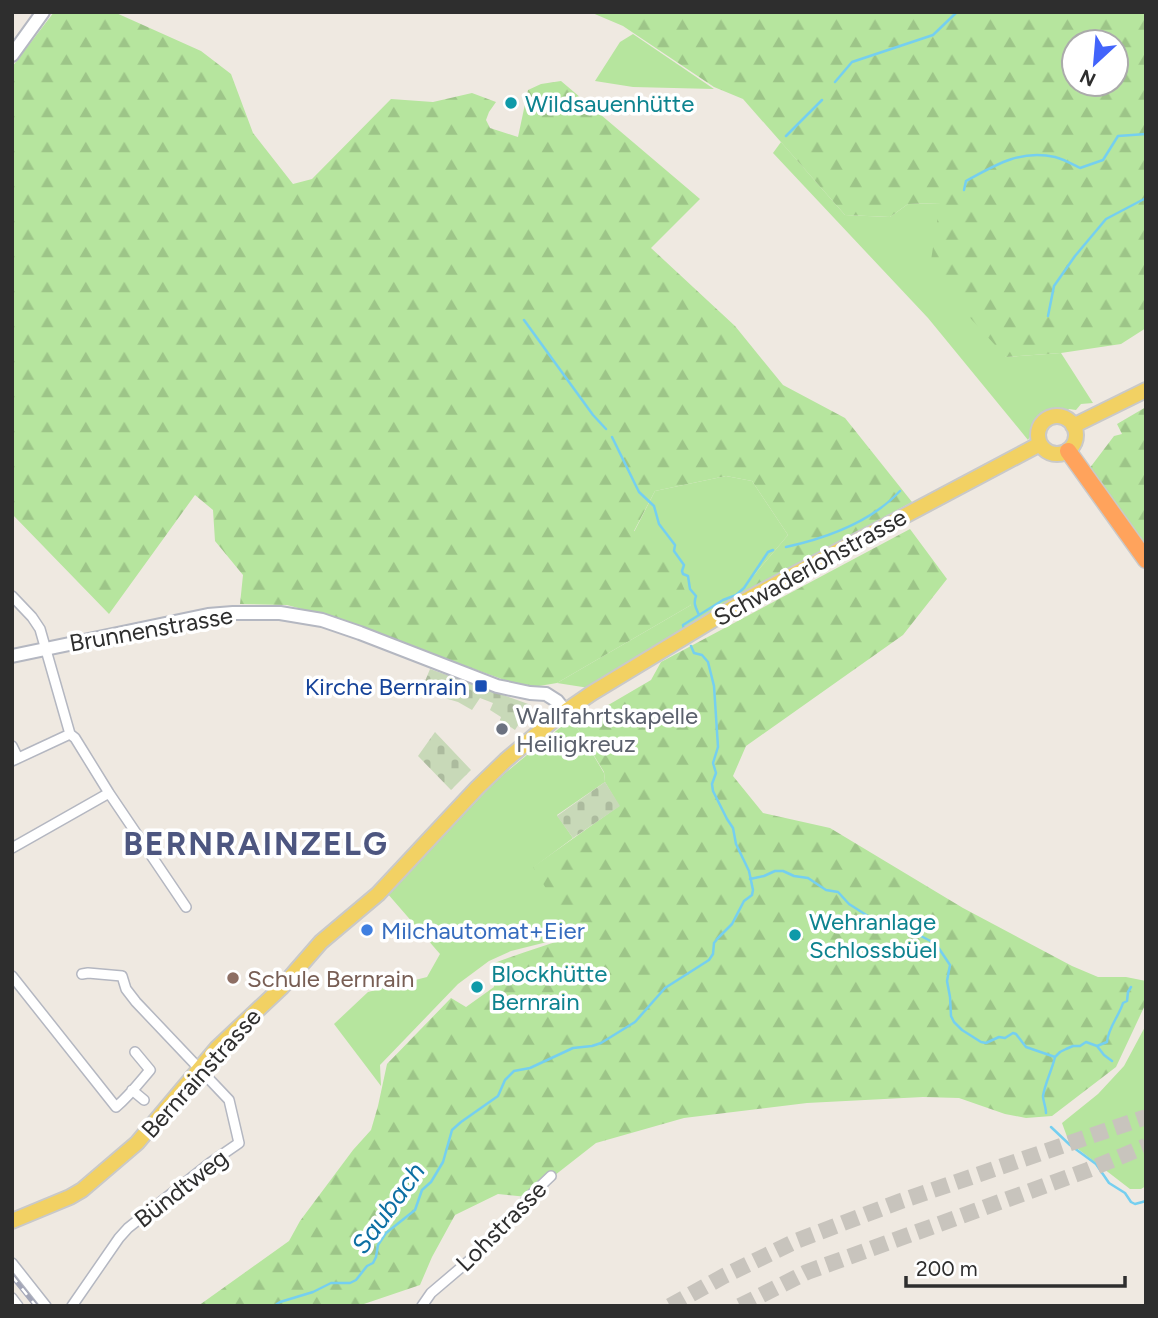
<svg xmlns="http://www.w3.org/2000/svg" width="1158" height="1318" viewBox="0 0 1158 1318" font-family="Figtree,sans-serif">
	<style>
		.grass { fill: #b6e59e }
		.forest { fill: url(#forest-firs); fill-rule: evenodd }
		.cemetery { fill: url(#cemetery-stones) }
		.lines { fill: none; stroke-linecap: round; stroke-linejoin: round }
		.stream { stroke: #75cff0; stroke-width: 2.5 }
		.highway-tunnel { stroke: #c8c4bd; stroke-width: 16; stroke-dasharray: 16 8; stroke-linecap: butt }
		.street-casing { stroke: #b4b7c1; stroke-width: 12 }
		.secondary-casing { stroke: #b4b7c1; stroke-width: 16 }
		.primary-casing { stroke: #c9c9c9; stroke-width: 18 }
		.highway-casing { stroke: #c9c9c9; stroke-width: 19 }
		.street { stroke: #fff; stroke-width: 9 }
		.secondary { stroke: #fff; stroke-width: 12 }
		.primary { stroke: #f2d163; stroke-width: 14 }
		.highway { stroke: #ffa35c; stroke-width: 16 }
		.rail-casing { stroke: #a3a6b8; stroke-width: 5 }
		.rail { stroke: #fff; stroke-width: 2.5; stroke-dasharray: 8; stroke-linecap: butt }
		.culture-dot { fill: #0f9aa8; stroke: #fff; stroke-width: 2.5 }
		.transit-dot { fill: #1a4fb4; stroke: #fff; stroke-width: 2.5 }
		.worship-dot { fill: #6b7280; stroke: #fff; stroke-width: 2.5 }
		.shop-dot { fill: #3f7fe0; stroke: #fff; stroke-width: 2.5 }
		.education-dot { fill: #8d6e63; stroke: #fff; stroke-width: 2.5 }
		.labels { text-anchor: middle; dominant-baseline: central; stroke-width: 7; stroke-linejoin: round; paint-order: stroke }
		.culture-label { font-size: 24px; fill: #0d838f; stroke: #fff; text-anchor: start }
		.street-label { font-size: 24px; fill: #2e2e2e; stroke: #fff }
		.transit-label { font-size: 24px; fill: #164399; stroke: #fff; text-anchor: end }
		.worship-label { font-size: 24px; fill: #5b616d; stroke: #fff; text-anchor: start }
		.shop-label { font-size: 24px; fill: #366cbe; stroke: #fff; text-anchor: start }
		.education-label { font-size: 24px; fill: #785e54; stroke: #fff; text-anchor: start }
		.water-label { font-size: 26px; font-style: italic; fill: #0d6fa3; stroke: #fff }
		.district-label { font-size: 32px; font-weight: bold; letter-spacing: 2px; fill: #4d5680; stroke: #fff }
	</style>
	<defs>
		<pattern id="forest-firs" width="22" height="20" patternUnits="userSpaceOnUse" patternTransform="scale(1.75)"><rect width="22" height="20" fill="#b6e59e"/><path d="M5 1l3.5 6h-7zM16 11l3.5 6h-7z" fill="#9dc588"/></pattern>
		<pattern id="cemetery-stones" width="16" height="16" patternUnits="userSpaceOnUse" patternTransform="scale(1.75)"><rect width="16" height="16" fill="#c8d9b8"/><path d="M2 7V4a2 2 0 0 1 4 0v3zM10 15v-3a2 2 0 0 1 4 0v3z" fill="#acbb9e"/></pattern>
	</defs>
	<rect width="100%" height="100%" fill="#efe9e1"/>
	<path class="grass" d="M633 34 714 89 633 87 595 81 620 42Z
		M781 142 845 215 890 217 908 204 941 203 1006 357 1061 353 1093 403 1081 404 1076 410 1069 409 1065 413C1042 415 1040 420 1028 440L928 318 773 153Z
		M726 476 752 481 788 535 733 600 589 688 557 683 691 605 634 532 655 491Z
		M568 721 576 726 604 773 605 782 557 815 573 838 534 867 575 935 511 951 489 961 458 984 380 1065 381 1086 334 1024 368 992 427 977 440 954 387 893 498 779Z
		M1146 1025V1186L1141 1189H1130L1069 1142 1062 1123 1098 1094 1124 1066Z"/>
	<path class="forest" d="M54 12H114L201 51 231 74 253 133 293 184 312 179 391 99 433 102 472 93 496 102 489 112 486 120 490 128 518 137 528 90 541 84 561 81 700 199 651 248 735 326 783 385 845 418 912 502 733 600 788 535 752 481 726 476 655 491 634 531 666 546 691 605 557 683 527 688 324 615 287 605 240 604 243 575 215 541 213 510 195 495 109 614 12 514V67Z
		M590 12H1146V328L1121 344 1061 353 1006 357 929 273 940 203 908 204 890 217 845 215 743 99 714 87 623 26ZM1074 42H1116V84H1074Z
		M1146 407V547L1089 469 1114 436 1122 434 1117 424Z
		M910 529 947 579 903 635 746 746 733 776 763 813 830 828 963 908 1072 966 1098 977H1126L1146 981V1003L1116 1067 1052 1116 1026 1118 1005 1114 959 1098 923 1097 807 1103 684 1118 596 1143 527 1197 498 1194 455 1215 432 1257 420 1285 358 1306H198L289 1241 300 1221 353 1150 371 1130 378 1106 387 1064 451 998 466 1007 494 987 492 964C519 953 547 946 574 935L533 867 619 806 605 782 604 772 576 726 581 721 651 680 661 662Z"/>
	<path class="cemetery" d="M430 669 531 705 515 730 500 720 501 717 490 710 493 703 480 698 472 710 458 702 421 691Z
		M435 732 471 770 451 790 418 756Z
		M605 782 620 806 573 838 557 816Z"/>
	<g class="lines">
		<path class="stream" d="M835 82 852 62 933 35 957 12
			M786 136 822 100
			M964 190 966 181C995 165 1021 149 1055 157 1063 159 1072 164 1080 168L1103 160 1118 136 1146 134
			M1048 316 1054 286 1075 256 1106 219 1146 198
			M524 320 593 415 606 429
			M612 437 639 492 654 506 659 524 675 545 674 551 684 565 682 571 683 574 688 576 690 589 696 596C693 604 696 608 699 615
			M786 547C827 538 871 522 900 491
			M684 629 683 625 723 600 736 595 744 588 768 552 773 550
			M750 879 764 876 775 871H783L794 876 808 878 826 890 838 892 849 904 871 918 889 919 936 944 950 965 947 981 950 997 951 1016 954 1022 962 1030 981 1042 986 1043 999 1037 1005 1038 1013 1033 1016 1034 1026 1047 1055 1057C1052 1070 1045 1083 1043 1096 1043 1101 1046 1107 1046 1113
			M1097 1046 1104 1055 1112 1061
			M1055 1057 1060 1052 1066 1049 1073 1046H1080L1086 1042 1097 1046 1107 1042C1108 1028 1119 1016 1123 1003L1127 1001 1128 992 1131 987
			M1051 1127 1070 1145 1096 1164 1109 1183 1125 1193 1131 1202 1135 1204 1146 1201
			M274 1306 280 1302 313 1292 331 1283H350L356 1280 367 1266 373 1263 376 1257 378 1245 386 1233 415 1210 422 1190 431 1182 443 1162 452 1130 461 1122 498 1096 505 1080 514 1071 530 1068 573 1048 592 1046 601 1043 635 1022 665 988 709 960 713 954 714 943 718 938 732 924 744 901 752 895 753 890 749 871 736 844 733 828 727 819 713 791 712 784 716 773 713 763 718 747 714 686 708 662 702 655 694 653 691 646"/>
		<path class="highway-tunnel" d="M670 1306 724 1276 796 1241 901 1201 1146 1117
			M740 1306 807 1272 1088 1170 1146 1146"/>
		<defs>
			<path id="street" d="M12 596 32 617 40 629 70 734 75 738 109 793 186 907
				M12 746 18 758
				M12 761 70 734
				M12 848 109 793
				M12 976 116 1107C129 1096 139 1083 150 1070L135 1052
				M132 1090 144 1100
				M12 1263 46 1306
				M12 1298 18 1306
				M72 1306 119 1238 128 1228 210 1163 239 1143 229 1100 136 1002 126 989 122 976 88 973 82 974
				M422 1306 431 1293 491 1242 530 1196 551 1176"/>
			<path id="secondary" d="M12 55 43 12
				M12 656 208 615 233 613H280L322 620 360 633 497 686 530 693 546 694 557 701 565 711"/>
			<path id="primary" d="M1038 435a19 19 0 1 1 38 0a19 19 0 1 1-38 0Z
				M1073 426 1146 390
				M12 1221 70 1197 82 1190 137 1143 217 1048 281 988 321 942 378 894 477 788 506 760 557 717 592 693 744 601 1040 444"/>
			<path id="highway" d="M1068 451 1146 560"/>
		</defs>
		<use href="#street" class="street-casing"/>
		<use href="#secondary" class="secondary-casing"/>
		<use href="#primary" class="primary-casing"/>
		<use href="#highway" class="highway-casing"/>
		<use href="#street" class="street"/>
		<use href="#secondary" class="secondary"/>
		<use href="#primary" class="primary"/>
		<use href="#highway" class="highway"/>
		<defs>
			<path id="rail" d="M12 1276 36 1306"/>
		</defs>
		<use href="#rail" class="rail-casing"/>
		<use href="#rail" class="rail"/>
	</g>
	<g class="culture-dot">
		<circle cx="511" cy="103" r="7"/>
		<circle cx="795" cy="935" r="7"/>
		<circle cx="477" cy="987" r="7"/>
	</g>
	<rect class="transit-dot" x="474" y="679" width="14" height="14" rx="3.5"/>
	<circle class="worship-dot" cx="502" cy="729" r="7"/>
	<circle class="shop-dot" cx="367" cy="930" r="7"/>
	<circle class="education-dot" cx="233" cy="978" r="7"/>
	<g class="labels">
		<g class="culture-label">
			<text x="525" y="103">Wildsauenhütte</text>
			<text x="809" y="921">Wehranlage<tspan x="809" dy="28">Schlossbüel</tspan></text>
			<text x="491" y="973">Blockhütte<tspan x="491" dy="28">Bernrain</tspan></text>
		</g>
		<g class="street-label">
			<text transform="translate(810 567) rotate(-29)">Schwaderlohstrasse</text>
			<text transform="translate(151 629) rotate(-10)">Brunnenstrasse</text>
			<text transform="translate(201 1073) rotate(-48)">Bernrainstrasse</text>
			<text transform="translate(181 1188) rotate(-38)">Bündtweg</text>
			<text transform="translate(501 1226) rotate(-45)">Lohstrasse</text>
		</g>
		<g class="transit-label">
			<text x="467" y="686">Kirche Bernrain</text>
		</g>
		<g class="worship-label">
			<text x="516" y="715">Wallfahrtskapelle<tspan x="516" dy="28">Heiligkreuz</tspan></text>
		</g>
		<g class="shop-label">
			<text x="381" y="930">Milchautomat+Eier</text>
		</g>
		<g class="education-label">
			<text x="247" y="978">Schule Bernrain</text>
		</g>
		<g class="water-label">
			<text transform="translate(388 1208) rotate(-54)">Saubach</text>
		</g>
		<g class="district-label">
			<text x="256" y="844">BERNRAINZELG</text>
		</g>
	</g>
	<rect width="1158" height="1318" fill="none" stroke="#2e2e2e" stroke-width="28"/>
	<g transform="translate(1095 63) rotate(206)"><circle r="33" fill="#ffffff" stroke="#ababab" stroke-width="2"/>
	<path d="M0-5L12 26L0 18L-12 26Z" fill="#4264fb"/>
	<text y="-10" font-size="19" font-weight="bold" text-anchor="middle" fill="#2e2e2e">N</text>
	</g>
	<path d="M906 1276v10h219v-10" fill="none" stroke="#2e2e2e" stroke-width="3.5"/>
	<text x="916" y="1276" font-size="21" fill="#2e2e2e" stroke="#ffffff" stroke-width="5" paint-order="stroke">200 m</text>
</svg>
